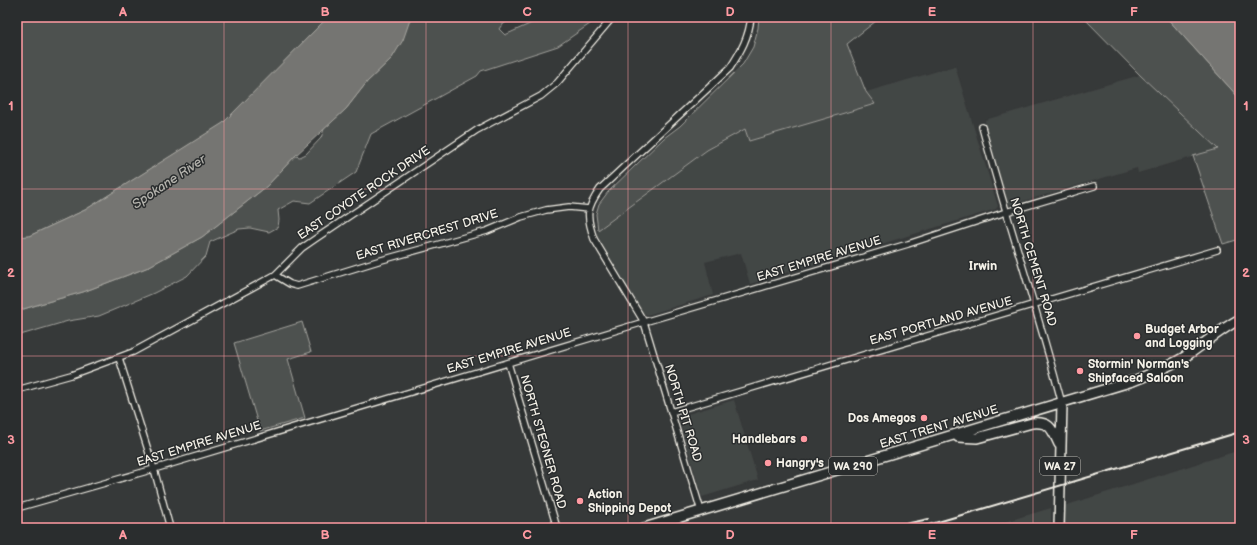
<svg xmlns="http://www.w3.org/2000/svg" width="1257" height="545" viewBox="0 0 1257 545" font-family="'Balsamiq Sans',sans-serif">
	<style>
		.built { fill: #434645 }
		.green { fill: #4e514f; stroke: #a1a19c }
		.water { fill: #757572; stroke: #a8a7a1 }
		.lines { fill: none; stroke-linecap: round; stroke-linejoin: round }
		.minor-casing { stroke: #f4f1e8; stroke-width: 8 }
		.primary-casing { stroke: #f4f1e8; stroke-width: 12 }
		.minor { stroke: #2a2d2e; stroke-width: 5.5 }
		.primary { stroke: #2a2d2e; stroke-width: 9 }
		.rail { stroke: #f4f1e8; stroke-width: 2 }
		.grid { fill: none; stroke: #ff9aa2; stroke-width: 1; stroke-opacity: 0.55 }
		.poi-dot { fill: #ff9aa2; stroke: #2a2d2e; stroke-width: 1.5 }
		.labels { text-anchor: middle; dominant-baseline: central; stroke-width: 3; stroke-linejoin: round; paint-order: stroke }
		.shield { fill: #2a2d2e; stroke: #b7b6b0; stroke-width: 1 }
		.shield-label { font-size: 11px; font-weight: bold; fill: #f4f1e8 }
		.street-label { font-size: 12px; fill: #f4f1e8; stroke: #2a2d2e }
		.poi-label { font-size: 12px; font-weight: bold; fill: #f4f1e8; stroke: #2a2d2e; text-anchor: start }
		.water-label { font-size: 13px; font-style: italic; fill: #b4b3ad; stroke: #2a2d2e }
		.neighbourhood-label { font-size: 13px; font-weight: bold; fill: #f4f1e8; stroke: #2a2d2e }
		.neatline { fill: none; stroke: #ff9aa2; stroke-width: 1.5 }
		.grid-label { font-size: 13px; text-anchor: middle; font-weight: bold; fill: #ff9aa2 }
	</style>
	<rect width="100%" height="100%" fill="#363939"/>
	<filter id="ink" filterUnits="userSpaceOnUse"><feTurbulence type="fractalNoise" baseFrequency=".025" numOctaves="2"/><feDisplacementMap in="SourceGraphic" scale="8" xChannelSelector="R" yChannelSelector="G"/><feConvolveMatrix kernelMatrix="1 2 1 2 8 2 1 2 1" color-interpolation-filters="sRGB"/></filter>
	<g filter="url(#ink)">
		<path class="built" d="M955 66 997 203 998 206 996 209 750 284 741 253 705 262 713 295 647 315 642 312 596 234 598 230 707 150 745 129 750 141 875 104 866 92Z
			M1140 75 1219 149 1138 173 1137 168 1010 205 1008 204 1006 202 986 132 985 120Z
			M734 400 758 480 702 497 678 417Z
			M1240 450V528H1065L1064 506Z
			M1051 508V528H985Z"/>
		<path class="green" d="M17 17H328L224 123 85 210 29 236 17 237Z
			M411 17H513L501 26 499 29 505 35 545 17H600L558 46 481 71 477 76 371 134 356 172 310 203 294 201 278 210 279 220 278 227 269 232 250 228 239 229 210 242 206 256 187 276 154 293 99 316 68 321 17 336V311L40 304 83 292 146 268 202 237 267 186 295 156 300 157 306 154 321 138 324 129 346 109 367 82 392 58Z
			M759 17H881L847 44 866 92 875 104 749 141 745 129 707 150 598 230 596 214 599 204 608 192 664 138 680 126 743 64 753 47 758 28Z
			M1083 17H1166L1240 99V239L1223 244 1193 156 1218 149 1140 75Z
			M302 322 311 352 288 359 305 418 260 431 234 343Z"/>
		<path class="water" d="M328 17H411L403 40 392 58 367 82 346 109 295 156 267 186 202 237 146 268 83 292 40 304 17 311V237L29 236 85 210 223 123Z
			M1166 17H1240V99Z"/>
		<g class="lines">
			<defs>
				<path id="minor" d="M982 127C1007 220 1038 311 1062 404
					M275 275 290 284 297 286 378 261 487 231 521 217 546 210 569 207 589 209
					M119 358 154 469 170 528
					M508 363 557 528
					M17 390 71 375 133 352 275 275 302 248 315 239 477 130 541 96 557 83 613 17
					M671 412 1217 250
					M17 508 154 469 644 322 908 244 1006 212 1094 186
					M701 511 644 322 594 239C586 216 586 209 600 189L730 68C741 51 749 37 751 17"/>
				<path id="primary" d="M958 437 977 438 1032 423C1050 421 1052 429 1059 444
					M644 528 1133 381C1151 374 1170 366 1186 356 1204 344 1221 329 1240 319
					M1059 528 1062 404"/>
			</defs>
			<use href="#minor" class="minor-casing"/>
			<use href="#primary" class="primary-casing"/>
			<use href="#minor" class="minor"/>
			<use href="#primary" class="primary"/>
			<path class="rail" d="M886 528 929 519
				M918 528 1240 432"/>
		</g>
	</g>
	<path class="grid" d="M224 17V528M426 17V528M628 17V528M831 17V528M1033 17V528M17 189H1240M17 356H1240"/>
	<g class="poi-dot">
		<circle cx="1137" cy="336" r="4"/>
		<circle cx="1080" cy="371" r="4"/>
		<circle cx="924" cy="418" r="4"/>
		<circle cx="804" cy="439" r="4"/>
		<circle cx="768" cy="463" r="4"/>
		<circle cx="580" cy="501" r="4"/>
	</g>
	<g class="labels">
		<g class="shield">
			<rect x="829" y="457" width="48" height="18" rx="3"/>
			<rect x="1040" y="457" width="40" height="18" rx="3"/>
		</g>
		<g class="shield-label">
			<text x="853" y="466">WA 290</text>
			<text x="1060" y="466">WA 27</text>
		</g>
		<g class="street-label">
			<text transform="translate(364 193) rotate(-34)">EAST COYOTE ROCK DRIVE</text>
			<text transform="translate(427 235) rotate(-17)">EAST RIVERCREST DRIVE</text>
			<text transform="translate(819 259) rotate(-17)">EAST EMPIRE AVENUE</text>
			<text transform="translate(1033 262) rotate(73)">NORTH CEMENT ROAD</text>
			<text transform="translate(941 321) rotate(-16)">EAST PORTLAND AVENUE</text>
			<text transform="translate(509 351) rotate(-17)">EAST EMPIRE AVENUE</text>
			<text transform="translate(683 413) rotate(73)">NORTH PIT ROAD</text>
			<text transform="translate(939 427) rotate(-17)">EAST TRENT AVENUE</text>
			<text transform="translate(543 442) rotate(74)">NORTH STEGNER ROAD</text>
			<text transform="translate(199 444) rotate(-17)">EAST EMPIRE AVENUE</text>
		</g>
		<g class="poi-label">
			<text x="1145" y="329">Budget Arbor<tspan x="1145" dy="14">and Logging</tspan></text>
			<text x="1088" y="364">Stormin' Norman's<tspan x="1088" dy="14">Shipfaced Saloon</tspan></text>
			<text x="916" y="418" text-anchor="end">Dos Amegos</text>
			<text x="796" y="439" text-anchor="end">Handlebars</text>
			<text x="776" y="463">Hangry's</text>
			<text x="588" y="494">Action<tspan x="588" dy="14">Shipping Depot</tspan></text>
		</g>
		<g class="water-label">
			<text transform="translate(169 182) rotate(-34)">Spokane River</text>
		</g>
		<g class="neighbourhood-label">
			<text x="983" y="266">Irwin</text>
		</g>
	</g>
	<rect width="1257" height="545" fill="none" stroke="#2a2d2e" stroke-width="44"/>
	<rect x="22" y="22" width="1213" height="501" class="neatline"/>
	<g class="grid-label">
		<text x="123" y="16">A</text>
		<text x="325" y="16">B</text>
		<text x="527" y="16">C</text>
		<text x="730" y="16">D</text>
		<text x="932" y="16">E</text>
		<text x="1134" y="16">F</text>
		<text x="11" y="110">1</text>
		<text x="1246" y="110">1</text>
		<text x="11" y="277">2</text>
		<text x="1246" y="277">2</text>
		<text x="11" y="444">3</text>
		<text x="1246" y="444">3</text>
		<text x="123" y="539">A</text>
		<text x="325" y="539">B</text>
		<text x="527" y="539">C</text>
		<text x="730" y="539">D</text>
		<text x="932" y="539">E</text>
		<text x="1134" y="539">F</text>
	</g>
</svg>
